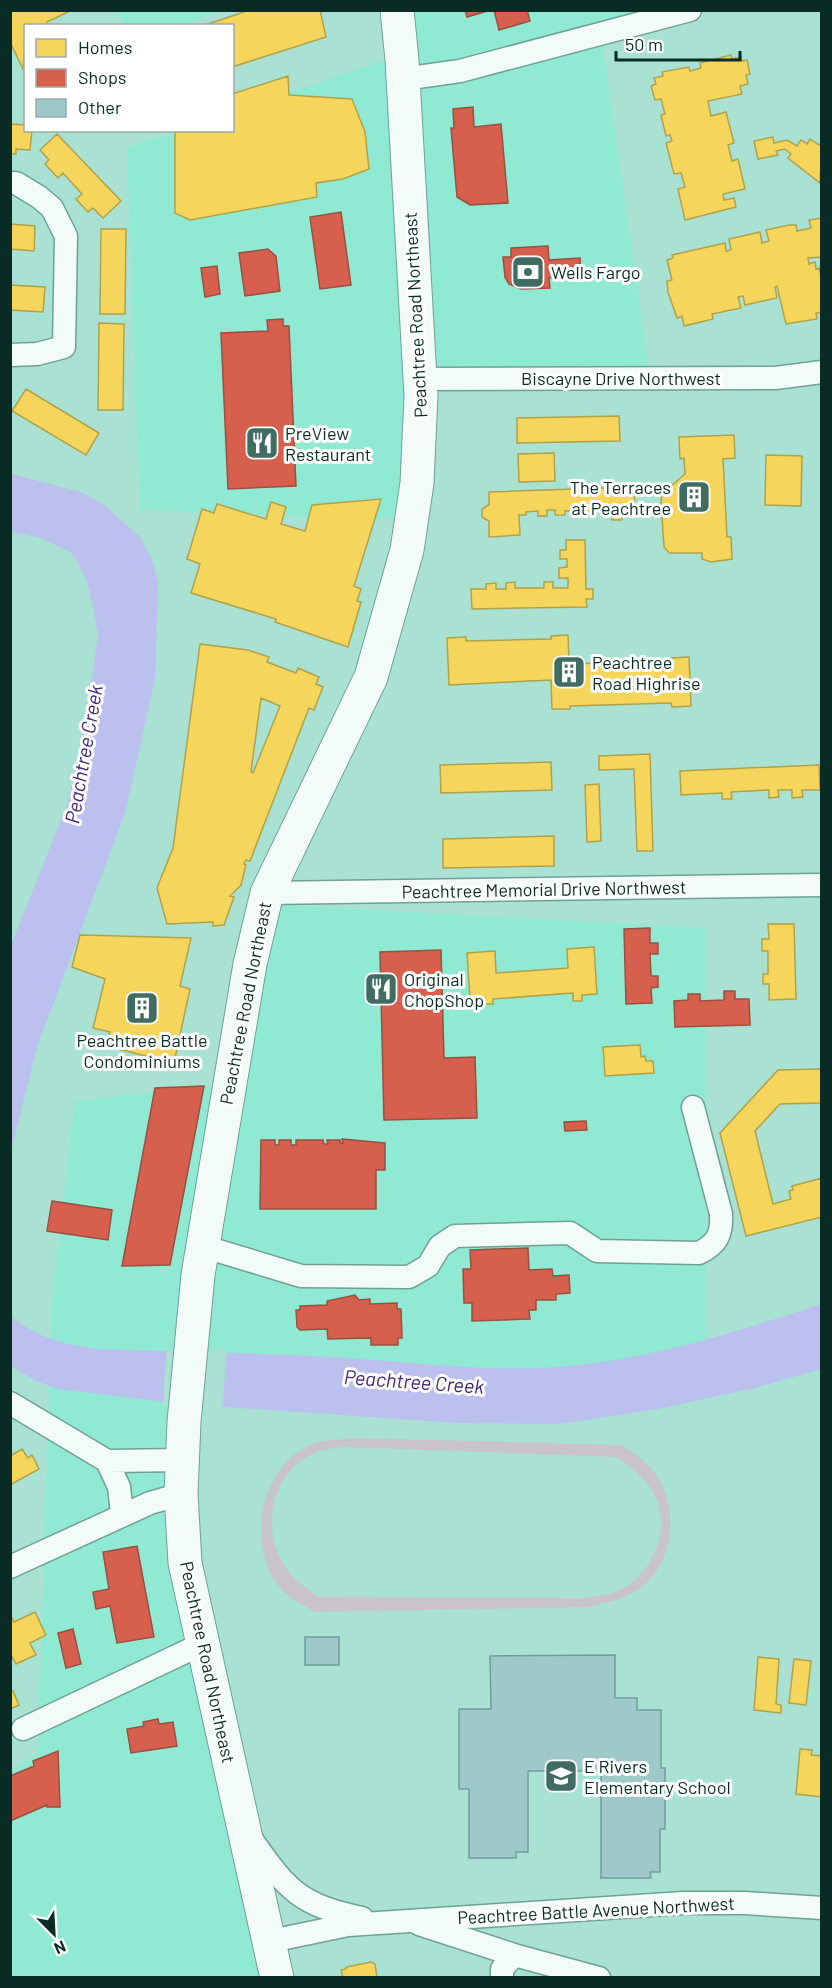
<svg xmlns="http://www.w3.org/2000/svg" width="832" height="1988" viewBox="0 0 832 1988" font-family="Barlow,sans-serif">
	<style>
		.built { fill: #90ead3 }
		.green { fill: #c8c4c9; fill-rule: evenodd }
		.water { fill: #bbc0ef }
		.pier { fill: #a9e2d3 }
		.homes { fill: #f6d55c; stroke: #afa24b; stroke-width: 1.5; fill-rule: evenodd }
		.shops { fill: #d6604d; stroke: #985041; stroke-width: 1.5 }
		.building { fill: #9ec8ca; stroke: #709d9e; stroke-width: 1.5 }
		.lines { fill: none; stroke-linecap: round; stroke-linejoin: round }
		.minor-casing { stroke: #6fa195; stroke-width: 25 }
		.highway-casing { stroke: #6fa195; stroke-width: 35 }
		.minor { stroke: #f2fbf8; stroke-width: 22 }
		.highway { stroke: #f2fbf8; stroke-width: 33 }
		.labels { text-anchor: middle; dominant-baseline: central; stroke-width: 6; stroke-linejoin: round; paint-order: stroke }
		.poi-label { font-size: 18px; fill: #082c24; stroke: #fff; text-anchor: start }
		.street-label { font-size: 18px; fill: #082c24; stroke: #fff }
		.water-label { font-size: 20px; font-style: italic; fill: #432678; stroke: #fff }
	</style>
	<rect width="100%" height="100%" fill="#a9e2d3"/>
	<path class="built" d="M115 11H219L182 26 122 25V18Z
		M397 11H701L602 41 650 377 424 393 414 518H332L140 509 127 148 177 131 232 130 233 112 401 54Z
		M278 905 706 928V1382L196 1360 187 1447 216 1672 282 1977H11L10 1772 38 1753 52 1305 75 1101 237 1083Z"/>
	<path class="green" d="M356 1438 621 1445C629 1451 640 1456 647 1464 679 1494 678 1555 645 1584 627 1599 608 1603 586 1607L315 1612C304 1605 290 1599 281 1589 244 1546 260 1463 315 1443 326 1439 343 1440 356 1438ZM344 1447 616 1457C632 1468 646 1478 655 1496 672 1531 651 1579 615 1592 606 1596 596 1596 587 1598L318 1597C309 1589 297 1582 290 1573 258 1536 269 1470 317 1452 325 1449 335 1448 344 1447Z"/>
	<path class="water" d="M11 474 81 492 103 504 140 537 152 559 158 583 155 679 125 813 37 1047 11 1151V945L67 805 85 732 98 634 89 588 78 562 70 552 41 538 11 532Z
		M821 1304V1369L755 1388 658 1409 560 1424 456 1423 182 1404 58 1389 34 1380 11 1366 10 1315C34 1337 66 1345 97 1349 181 1352 264 1353 347 1358 421 1363 497 1373 570 1366 657 1357 739 1331 821 1304Z"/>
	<path class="pier" d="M167 1348 227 1350 222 1410 163 1405Z"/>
	<path class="homes" d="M10 10H72L47 22 49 26H26L23 69 10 42Z
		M250 10H320L326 37 232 67V26H202Z
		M731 55 732 59 741 57 742 61 747 60 750 74 746 75 748 84 740 86 742 94 708 101 711 116 726 112 734 143 728 145 732 161 738 159 745 189 723 194 724 200 734 198 736 207 685 220 678 189 685 187 681 173 674 174 666 143 672 141 670 135 666 136 661 115 665 114 661 99 655 100 651 86 656 84 654 78 663 76 662 72 689 67 690 71 701 68 700 63Z
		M288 76 289 95 352 99 365 132 369 169 343 179 316 183 317 197 190 220 175 213V130H232V94Z
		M10 124 26 125V130H32L30 150 16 149V154H10Z
		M57 134 121 201 103 218 93 208 88 212 76 199 82 194 63 173 58 178 45 164 49 160 40 150Z
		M773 137 774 143 787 140 797 146 801 140 807 144 810 139 819 145 822 141 820 183 788 158 791 154 785 149 776 151 778 155 758 159 754 141Z
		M822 218V257L808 258 809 264 815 262 816 269 819 268 822 280V312L816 313 817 319 786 324 777 286 775 287 777 298 745 305 743 296 738 297 741 308 712 314 713 319 684 326 682 316 677 318 668 292 667 281 672 280 667 260 673 258 672 255 725 243 726 251 731 250 729 239 760 232 762 243 769 241 766 230 789 225H796L797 231 811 228 809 220Z
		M10 224 35 226 34 251 10 249Z
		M101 229H126L125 314H100Z
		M10 285 45 287 43 312 10 310Z
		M99 323 124 324 123 410H98Z
		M26 389 99 433 86 455 12 411Z
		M619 416 620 441 517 443V418Z
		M734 435 735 458 723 459 727 537H731L732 559 711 562 702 559V553H669L664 547 661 503 662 494 685 474 684 458 680 459 679 437Z
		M554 453 555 481 519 482 518 454Z
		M766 455 802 456 801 506 765 505Z
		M634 487 635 513 622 514V520H612V514H604V509H596V514L586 515V510L565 511V515H555V510H547V516H538V511L526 512V515H519L520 535 489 537V521L482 517V509L489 505V492Z
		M381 499 354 586 361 589 357 601 361 602 348 647 275 622 276 619 191 593 200 564 187 559 202 509 214 513 217 504 266 519 271 502 286 507 281 524 305 531 312 505Z
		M566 540H585L586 589H593V599H586L587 607 472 609 471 589H486V584L496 583V589H506V583L515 582V588H544V582H553V588H568V578H559V568L567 567V559H560V550H566Z
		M568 635 569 664 671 661V658L689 657 691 706 672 707 671 703 570 706V709H552L551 680 449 685 447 638 466 637V641L551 639V636Z
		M200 644 248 650 269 657 267 662 296 673 298 668 319 677 316 684 323 687 314 710 309 708 250 861 246 860 244 864 246 865 241 885 230 896 234 897 224 925 213 926V922L167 924 157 888 173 848ZM261 698 280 706 253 773 251 771Z
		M650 754 653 851H637L634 769 599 770V756Z
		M551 762 552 790 441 793 440 765Z
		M819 765 820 790H802L803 797 792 798V790H778L779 797 769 798V790L731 792 732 799H722V793L681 795 680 771Z
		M599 784 601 841 587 842 585 785Z
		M554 836V866L443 868V839Z
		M768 924H794L796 999 769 1000V984H763V974H768V951H762V939H769Z
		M80 935 191 938 180 986 190 989 174 1063 106 1046 110 1032 93 1028 105 979 72 967Z
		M594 947 597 994 582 995V1001H573V993L493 999V1004H484V998L470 999 467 953 495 951 496 973 568 968 567 949Z
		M640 1045 641 1057 645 1056 646 1061H653L654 1073 605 1076 603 1047Z
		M822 1069V1103L780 1104 755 1131 773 1204 791 1199 789 1191 793 1190 792 1186 822 1178V1217L746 1236 720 1133 778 1070Z
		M22 1449 28 1458 32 1455 39 1469 10 1485V1456Z
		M35 1612 46 1635 30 1643 36 1655 16 1664 10 1653V1614L14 1622Z
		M758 1657 779 1659 776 1704 781 1705V1713L754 1710Z
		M794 1659 811 1661 806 1705 789 1703Z
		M13 1691 19 1705 10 1709V1692Z
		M800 1749 812 1750 811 1755 822 1756V1797L796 1794Z
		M371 1962 375 1964 377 1978H343L341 1970 346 1969V1967Z"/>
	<path class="shops" d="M465 10H491L467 17Z
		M494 10H527L530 21 499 30Z
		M473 107 474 127 501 124 508 203 470 205 457 197 451 128H454L453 109Z
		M341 212 351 285 320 289 310 217Z
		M548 246 549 260 580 258 581 276 549 278 550 288 521 289 509 284 505 277 503 257H511V248Z
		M268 249 276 256 280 291 245 296 239 253Z
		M217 266 220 294 205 297 201 268Z
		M283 319V326H289L296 486 228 489 221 333 268 331 267 320Z
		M650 928V943H658V954H650L651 976H658V987L651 988 652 1003 626 1004 624 929Z
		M441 950 444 1058 475 1057 477 1118 384 1120 380 952Z
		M724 991H735V999H749L750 1025 675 1027 674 1001 688 1000V994H700V1001L724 1000Z
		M204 1086 170 1265 122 1266 155 1088Z
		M586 1121 587 1130 565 1131 564 1122Z
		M342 1139 385 1143V1170H376V1209H260L261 1140H275V1145H279V1140H291V1145H296V1140H323L324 1144H328L327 1140H340V1143H343Z
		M52 1201 112 1210 108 1240 47 1231Z
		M528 1248 529 1270 552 1269 553 1276 569 1275 570 1293 556 1294V1300H536V1310H529L530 1319 472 1321V1303H464L463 1269H471L470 1250Z
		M355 1295 359 1300 370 1299V1304L397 1303V1309H401L402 1338H398V1345H371V1338L328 1339 327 1329 300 1330 297 1327 296 1310H300V1306L327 1305V1301Z
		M137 1546 154 1637 117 1643 110 1606 96 1609 93 1592 109 1589 103 1552Z
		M73 1629 81 1664 66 1668 58 1633Z
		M158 1719 159 1724 173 1722 177 1746 131 1753 127 1729 144 1726 143 1722Z
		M58 1751 60 1807H47V1805L10 1821V1776L34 1766 33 1761Z"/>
	<path class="building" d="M305 1637H339V1665H305Z
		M615 1655V1698H637V1710H661V1768H665V1829H660V1872H650L651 1878H601V1771H528V1852H516V1858H469V1789H459V1709H491L490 1656Z"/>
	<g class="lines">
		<defs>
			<path id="minor" d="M403 79 460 71 690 10
				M10 183H16L39 197 52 208 66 236 64 347 37 354 10 355
				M420 379 775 378 822 372
				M267 893 822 885
				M202 1246 301 1276 409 1277 428 1266 440 1246 455 1236 570 1233 597 1251 699 1253C717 1244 722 1235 721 1214L693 1107
				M10 1403 107 1461 183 1460
				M107 1461 119 1487 122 1514
				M10 1567 150 1503 181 1494
				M23 1729 204 1643
				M252 1840C288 1891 300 1905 362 1918
				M419 1924 514 1955 599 1978
				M271 1941 348 1925 683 1903H745L822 1908
				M502 1978V1969L514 1955"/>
			<path id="highway" d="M277 1978 185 1563 181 1494 184 1422 198 1275 250 964 267 893 371 677 407 550 417 483 421 396 402 60 397 10"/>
		</defs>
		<use href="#minor" class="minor-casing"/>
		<use href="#highway" class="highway-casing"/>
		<use href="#minor" class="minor"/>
		<use href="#highway" class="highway"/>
	</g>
	<defs>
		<symbol id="bank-square" viewBox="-11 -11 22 22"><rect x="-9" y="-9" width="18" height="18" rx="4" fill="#406c61" stroke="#fff"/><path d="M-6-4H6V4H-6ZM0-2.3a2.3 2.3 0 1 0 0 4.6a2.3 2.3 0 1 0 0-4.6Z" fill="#fff"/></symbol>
		<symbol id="restaurant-square" viewBox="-11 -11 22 22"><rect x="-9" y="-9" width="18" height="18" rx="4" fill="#406c61" stroke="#fff"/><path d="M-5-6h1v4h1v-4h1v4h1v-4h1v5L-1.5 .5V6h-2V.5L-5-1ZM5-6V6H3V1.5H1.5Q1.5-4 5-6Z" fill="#fff"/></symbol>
		<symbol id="building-square" viewBox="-11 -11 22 22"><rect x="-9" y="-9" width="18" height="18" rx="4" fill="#406c61" stroke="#fff"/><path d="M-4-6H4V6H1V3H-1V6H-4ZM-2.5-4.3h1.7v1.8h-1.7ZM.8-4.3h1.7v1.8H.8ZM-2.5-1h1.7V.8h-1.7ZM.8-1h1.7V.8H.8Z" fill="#fff"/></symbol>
		<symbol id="school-square" viewBox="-11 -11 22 22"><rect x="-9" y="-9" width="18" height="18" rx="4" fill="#406c61" stroke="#fff"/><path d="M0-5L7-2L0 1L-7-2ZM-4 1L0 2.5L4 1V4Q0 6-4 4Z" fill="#fff"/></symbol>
	</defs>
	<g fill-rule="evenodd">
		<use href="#bank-square" x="509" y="253" width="38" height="38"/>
		<use href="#restaurant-square" x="243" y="424" width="38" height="38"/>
		<use href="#building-square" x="675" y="478" width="38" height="38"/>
		<use href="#building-square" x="550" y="653" width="38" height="38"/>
		<use href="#restaurant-square" x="362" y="970" width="38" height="38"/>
		<use href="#building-square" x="123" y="989" width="38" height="38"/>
		<use href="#school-square" x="542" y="1757" width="38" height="38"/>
	</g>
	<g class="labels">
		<g class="poi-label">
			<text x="551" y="272">Wells Fargo</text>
			<text x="285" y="433">PreView<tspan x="285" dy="21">Restaurant</tspan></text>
			<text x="671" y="487" text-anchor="end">The Terraces<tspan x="671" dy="21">at Peachtree</tspan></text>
			<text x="592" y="662">Peachtree<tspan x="592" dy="21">Road Highrise</tspan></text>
			<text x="404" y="979">Original<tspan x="404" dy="21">ChopShop</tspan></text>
			<text x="142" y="1040" text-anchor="middle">Peachtree Battle<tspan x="142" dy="21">Condominiums</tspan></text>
			<text x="584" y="1766">E Rivers<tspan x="584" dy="21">Elementary School</tspan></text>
		</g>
		<g class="street-label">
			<text transform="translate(415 315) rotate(-93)">Peachtree Road Northeast</text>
			<text x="621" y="378">Biscayne Drive Northwest</text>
			<text transform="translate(544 889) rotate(-1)">Peachtree Memorial Drive Northwest</text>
			<text transform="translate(245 1003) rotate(-79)">Peachtree Road Northeast</text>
			<text transform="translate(208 1662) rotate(78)">Peachtree Road Northeast</text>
			<text transform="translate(596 1910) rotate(-3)">Peachtree Battle Avenue Northwest</text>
		</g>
		<g class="water-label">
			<text transform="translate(83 754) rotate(-80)">Peachtree Creek</text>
			<text transform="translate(414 1381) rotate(4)">Peachtree Creek</text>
		</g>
	</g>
	<rect width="832" height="1988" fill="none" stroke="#082c24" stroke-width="24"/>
	<rect x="24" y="24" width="210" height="108" fill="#ffffff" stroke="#9caba7" stroke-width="1.5"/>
	<rect x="36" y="39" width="30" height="18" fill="#f6d55c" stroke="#9caba7" stroke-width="1.5"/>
	<text x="78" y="54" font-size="18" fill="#082c24">Homes</text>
	<rect x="36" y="69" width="30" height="18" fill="#d6604d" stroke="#9caba7" stroke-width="1.5"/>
	<text x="78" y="84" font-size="18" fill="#082c24">Shops</text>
	<rect x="36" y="99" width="30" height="18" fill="#9ec8ca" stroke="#9caba7" stroke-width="1.5"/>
	<text x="78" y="114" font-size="18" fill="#082c24">Other</text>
	<g transform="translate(54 1934) rotate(156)" stroke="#ffffff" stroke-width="4.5" paint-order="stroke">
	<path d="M0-4.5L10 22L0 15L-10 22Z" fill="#082c24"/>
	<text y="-9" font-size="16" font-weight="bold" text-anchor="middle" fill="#082c24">N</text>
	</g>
	<path d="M616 51v9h124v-9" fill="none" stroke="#082c24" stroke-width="3"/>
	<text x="625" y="51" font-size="18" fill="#082c24" stroke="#ffffff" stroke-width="4.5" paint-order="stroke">50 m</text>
</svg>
